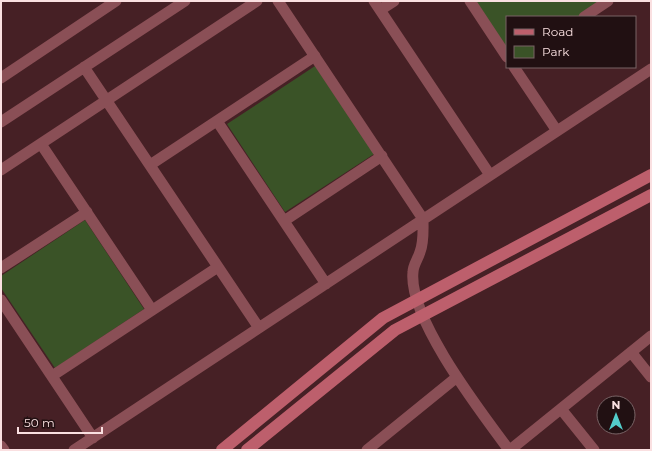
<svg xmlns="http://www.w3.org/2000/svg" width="652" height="451" viewBox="0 0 652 451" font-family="Montserrat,sans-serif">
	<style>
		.green { fill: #3a5327 }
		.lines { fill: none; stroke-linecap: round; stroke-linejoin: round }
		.street { stroke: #8a4f56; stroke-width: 11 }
		.secondary { stroke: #bd5f6c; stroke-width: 12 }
	</style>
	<rect width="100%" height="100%" fill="#462025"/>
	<path class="green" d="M476 1H601L577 17H507V48Z
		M315 66 374 154 285 212 227 124Z
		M85 220 144 309 55 368 1 288V276Z"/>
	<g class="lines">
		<path class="street" d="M278 1 423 219C423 230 424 242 420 252 418 259 413 265 413 272 408 318 481 412 509 450
			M374 1 490 175
			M470 1 507 57
			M380 10 394 1
			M584 17 608 1
			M84 67 259 328
			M514 67 557 131
			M1 78 116 1
			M217 121 326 284
			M1 122 185 1
			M41 144 152 310
			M150 165 315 56
			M1 170 257 1
			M284 221 382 156
			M1 268 87 212
			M1 300 93 438
			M631 352 651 377
			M52 376 218 267
			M561 409 594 450
			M1 446 4 450
			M74 450 651 69
			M367 450 457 377
			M510 450 651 336"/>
		<path class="secondary" d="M222 450 383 318 651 175
			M247 450 395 330 651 195"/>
	</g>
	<rect width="652" height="451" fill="none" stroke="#fae0e1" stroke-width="4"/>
	<rect x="506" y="16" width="130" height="52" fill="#211012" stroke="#786365"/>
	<rect x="514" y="29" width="20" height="6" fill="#bd5f6c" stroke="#786365"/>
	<text x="542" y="36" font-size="12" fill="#fae0e1">Road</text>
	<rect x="514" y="46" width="20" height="12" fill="#3a5327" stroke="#786365"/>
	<text x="542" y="56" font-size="12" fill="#fae0e1">Park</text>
	<g transform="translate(616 415)"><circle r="19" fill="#211012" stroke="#786365"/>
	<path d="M0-3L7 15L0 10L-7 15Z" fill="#53cdcb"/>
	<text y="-6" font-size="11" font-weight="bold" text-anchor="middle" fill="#fae0e1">N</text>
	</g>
	<path d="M18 427v6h84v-6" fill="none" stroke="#fae0e1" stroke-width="2"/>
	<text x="24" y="427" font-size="12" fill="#fae0e1" stroke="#211012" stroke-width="3" paint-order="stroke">50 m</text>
</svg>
